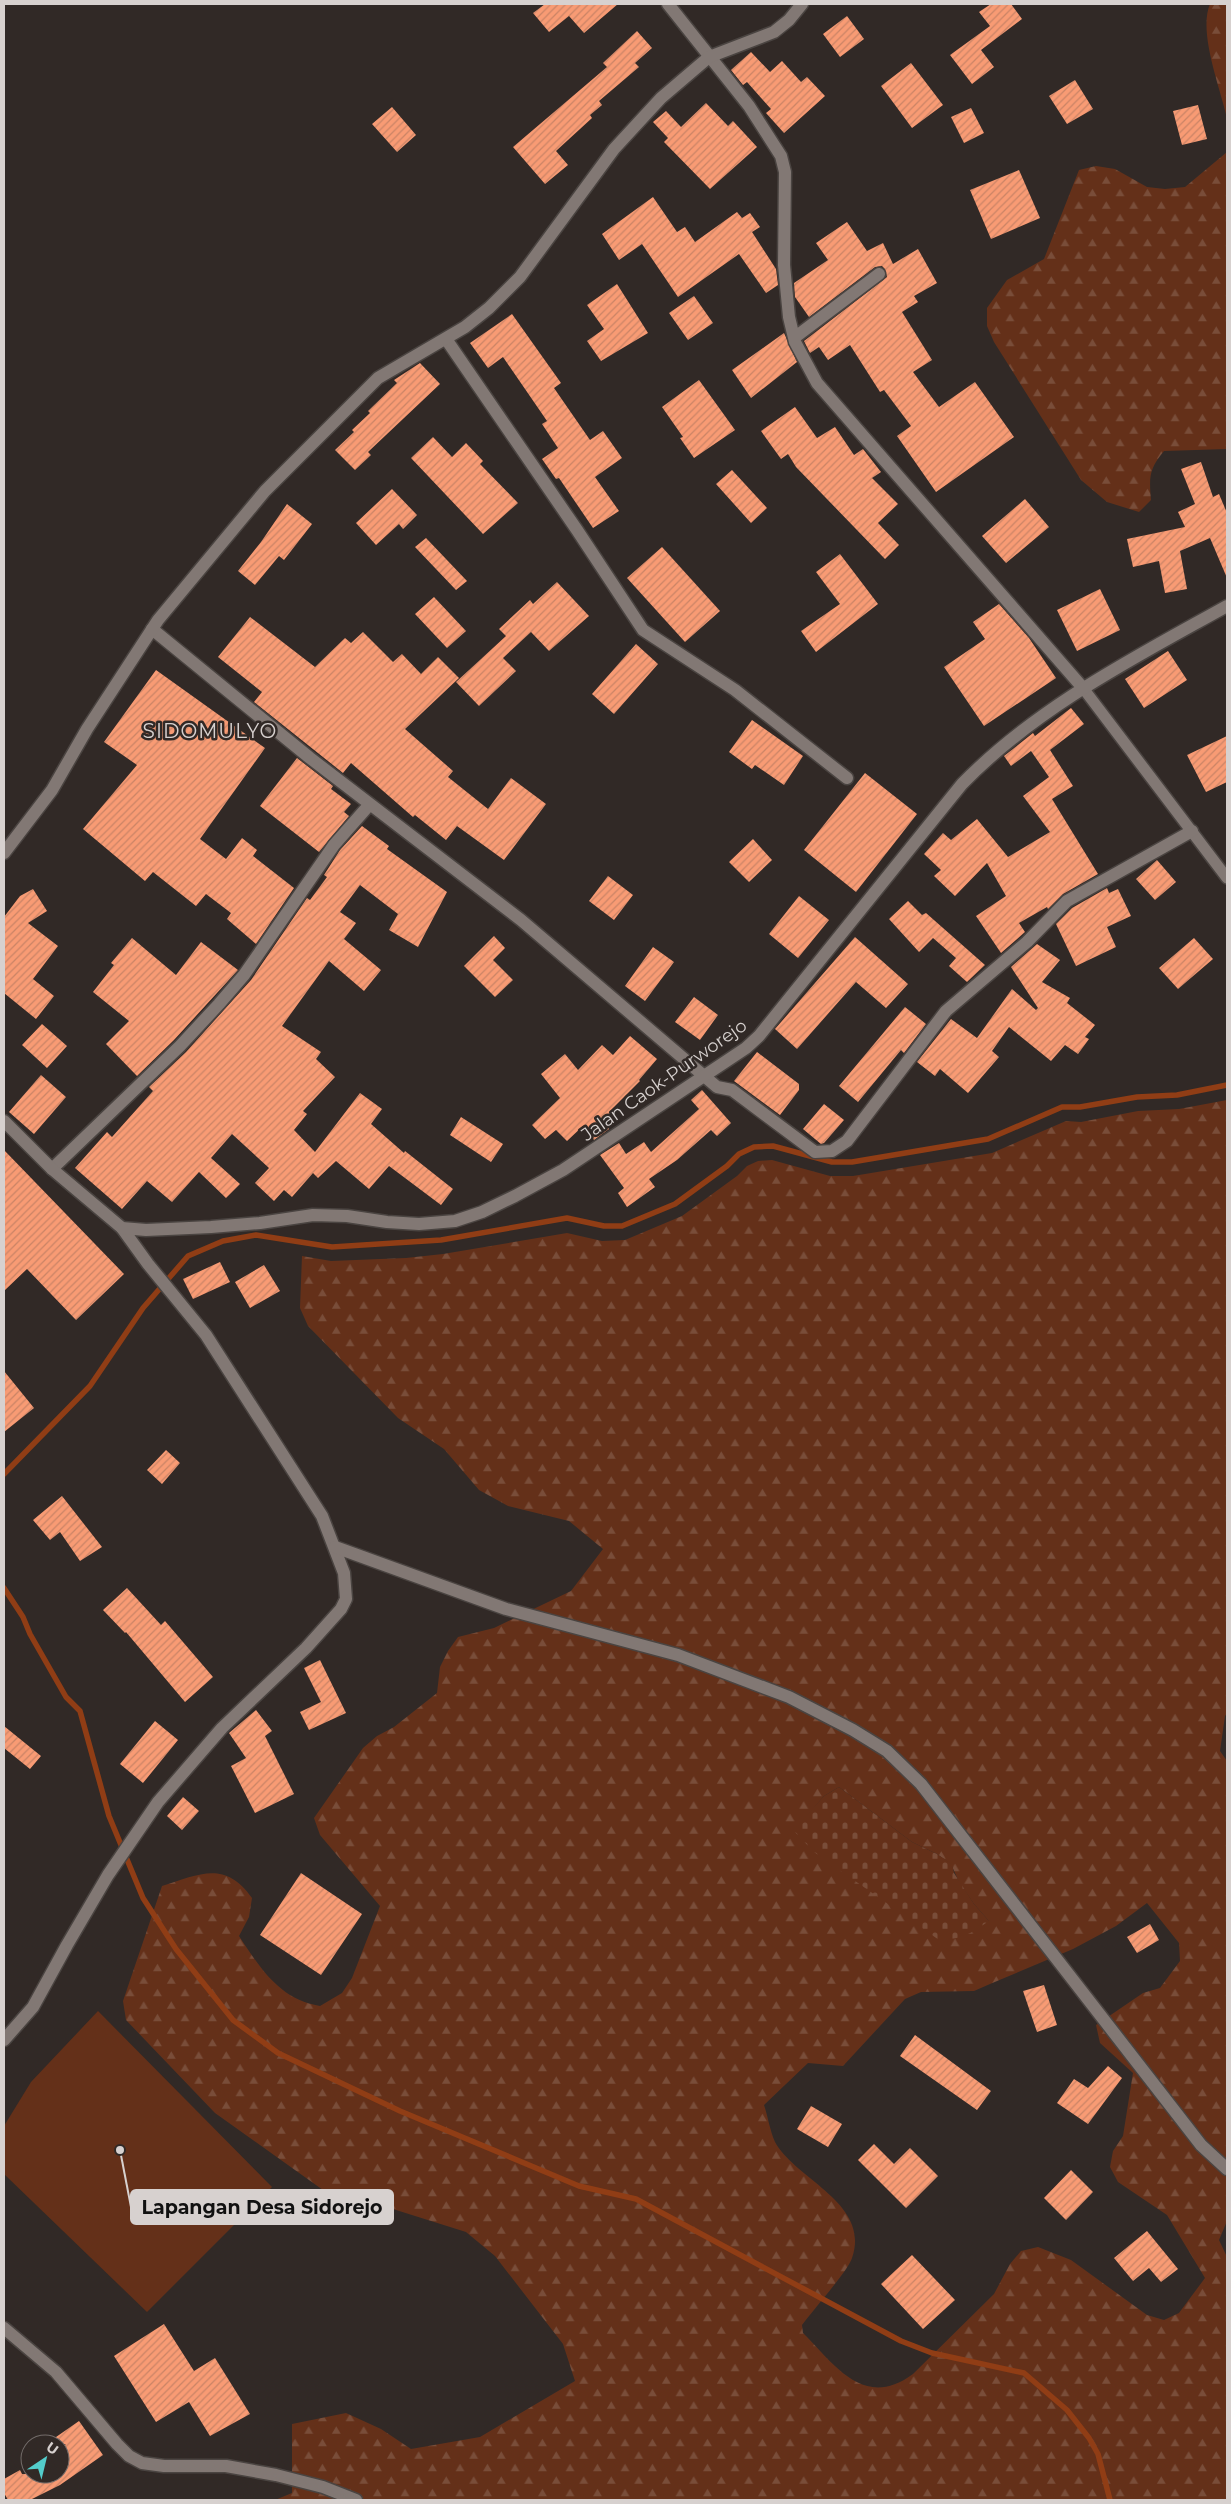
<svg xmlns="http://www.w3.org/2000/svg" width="1231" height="2504" viewBox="0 0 1231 2504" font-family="Montserrat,sans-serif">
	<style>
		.green { fill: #643019 }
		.forest { fill: url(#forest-firs); fill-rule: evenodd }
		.cemetery { fill: url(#cemetery-stones) }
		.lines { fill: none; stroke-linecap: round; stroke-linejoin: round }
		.stream { stroke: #903d15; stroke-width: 5.5 }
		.building { fill: url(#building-hatch) }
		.lane-casing { stroke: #4a4441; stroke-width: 14 }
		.street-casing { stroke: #4a4441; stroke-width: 15 }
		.secondary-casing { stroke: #4a4441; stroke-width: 15 }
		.lane { stroke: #827874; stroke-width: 11 }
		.street { stroke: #827874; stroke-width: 12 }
		.secondary { stroke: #827874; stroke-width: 12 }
		.labels { text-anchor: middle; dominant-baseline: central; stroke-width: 5; stroke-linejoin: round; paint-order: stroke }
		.street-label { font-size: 18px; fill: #d7d1cf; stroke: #312926 }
		.quarter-label { font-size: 20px; letter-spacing: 1px; fill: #d7d1cf; stroke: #312926 }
		.leader { fill: none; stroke: #d7d1cf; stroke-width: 2 }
		.callout-dot { fill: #d7d1cf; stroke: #312926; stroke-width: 2 }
		.callout { fill: #d7d1cf; stroke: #d7d1cf; stroke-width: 2 }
		.callout-label { font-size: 19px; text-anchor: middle; font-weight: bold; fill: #111 }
	</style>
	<defs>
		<pattern id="forest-firs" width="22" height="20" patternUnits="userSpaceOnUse" patternTransform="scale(1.25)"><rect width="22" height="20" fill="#643019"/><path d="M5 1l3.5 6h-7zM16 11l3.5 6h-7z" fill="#794d39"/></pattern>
		<pattern id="cemetery-stones" width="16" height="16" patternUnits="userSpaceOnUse" patternTransform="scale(1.25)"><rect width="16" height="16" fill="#643019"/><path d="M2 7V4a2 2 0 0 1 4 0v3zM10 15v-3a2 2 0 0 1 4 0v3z" fill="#794d39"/></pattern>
		<pattern id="building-hatch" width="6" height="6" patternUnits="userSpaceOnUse" patternTransform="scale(1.25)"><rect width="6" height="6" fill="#f89b74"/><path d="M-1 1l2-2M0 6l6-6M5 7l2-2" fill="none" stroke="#ca8466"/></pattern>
	</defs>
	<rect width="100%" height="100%" fill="#312926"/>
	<path class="green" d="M98 2011 272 2187 147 2312 4 2174V2126L31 2082Z"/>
	<path class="forest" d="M1210 4H1227V118C1220 87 1198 32 1210 4Z
		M1227 152V449L1164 451C1149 469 1149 477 1151 500L1139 512 1107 502 1081 480 994 342 987 326V308L1007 280 1044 259 1079 170 1096 166 1115 169 1147 187 1165 189 1185 187Z
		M1227 1100V1713L1225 1716 1220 1751 1227 1761V2221L1219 2240 1227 2257V2500H275L292 2493V2424L346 2413 381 2429 411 2449 480 2437 575 2381 563 2344 495 2256 466 2232 377 2204 360 2207 337 2200 215 2113 126 2020 123 2001 162 1886C200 1874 225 1860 252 1898L249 1917 239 1936C260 1968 280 2000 320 2006L342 1993 352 1978 380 1906 320 1835 314 1818 363 1748 377 1736 394 1727 437 1693 440 1667 448 1651 458 1637 494 1628 571 1591 603 1549 569 1521 508 1506 479 1490 444 1449 398 1418 308 1326 300 1308 302 1256 331 1261 406 1258 443 1254 567 1233 602 1241 625 1240 682 1216 737 1176 747 1166 758 1161 772 1160 830 1176H853L992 1153 1066 1121 1081 1122 1138 1111 1179 1109ZM839 1787 912 1842 937 1854 951 1864 959 1882 974 1904 989 1921 805 1818 824 1796ZM1147 1903 1179 1943 1180 1961 1160 1988 1143 1993 1096 2025 1100 2043 1133 2073 1123 2136 1113 2151 1110 2167 1118 2182 1167 2215 1205 2278 1179 2313 1164 2320 1147 2315 1071 2260 1038 2247 1021 2251 1010 2264 994 2294 913 2374C864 2410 836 2366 803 2333L802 2325C812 2311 848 2271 852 2258 871 2203 796 2180 775 2142 770 2131 768 2117 764 2105L808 2063 843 2066 905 1999 921 1992 974 1991 990 1984 1073 1949 1116 1926Z"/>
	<path class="cemetery" d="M839 1787 912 1842 937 1854 952 1864 954 1873 974 1904 989 1921C970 1934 963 1939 939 1940L814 1852 793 1830 824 1796Z"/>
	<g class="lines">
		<path class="stream" d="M4 1474 90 1386 143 1308 188 1256 223 1241 256 1235 332 1247 441 1240 567 1218 604 1226H622L675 1204 727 1166 739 1154 754 1147 773 1146 832 1162H852L988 1139 1062 1107H1080L1137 1097 1177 1095 1227 1085
			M4 1588 23 1617 30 1634 66 1697 80 1711 109 1816 143 1898 176 1949 233 2020 278 2053 400 2111 579 2186 636 2199 901 2341 932 2353 1024 2373 1067 2410 1089 2438 1098 2454 1110 2500"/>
	</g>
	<path class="building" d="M545 4H618L584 33 569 16 549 32 533 13Z
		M991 4H1011L1022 19 981 50 994 67 972 84 950 55 990 26 979 12Z
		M847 16 864 39 840 57 823 34Z
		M637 31 652 48 635 63 639 67 599 101 602 105 590 115 592 118 556 151 568 165 545 184 513 147 607 67 603 63Z
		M751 52 770 72 782 61 801 82 807 77 825 96 784 133 766 113 771 109 747 82 743 85 731 70Z
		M911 63 943 105 912 128 881 86Z
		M1075 80 1093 109 1067 124 1049 96Z
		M706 103 728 126 733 121 757 147 710 189 664 142 668 138 653 122 666 111 681 127Z
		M1198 105 1207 139 1182 145 1173 111Z
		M392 107 416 135 397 152 372 124Z
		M971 108 984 133 964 143 951 117Z
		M1019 170 1040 218 991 239 970 190Z
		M653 197 677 232 685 227 695 242 737 212 742 218 750 213 760 227 752 232 776 269 778 285 766 293 739 254 678 297 642 244 619 260 602 234Z
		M847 222 867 251 883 243 893 264 918 249 937 283 914 296 918 302 902 312 932 360 913 372 939 407 975 382 1014 437 936 492 897 436 911 426 884 390 880 392 850 345 828 360 819 347 810 353 804 341 887 277 885 269 882 266 875 267 809 317 795 297 794 283 828 260 816 243Z
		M617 284 648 333 601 361 587 341 604 329 587 305Z
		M694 296 713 323 688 340 669 313Z
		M512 314 561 383 554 388 590 440 603 431 622 458 595 477 619 511 593 528 559 478 556 479 542 459 558 448 542 424 547 421 503 357 488 368 470 343Z
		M784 333 797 362 751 398 732 370Z
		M420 363 440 384 368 452 371 455 355 470 335 450 354 432 352 430 370 413 368 411 397 383 394 380Z
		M699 380 735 430 694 458 680 438 683 437 662 407Z
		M795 407 817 438 835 427 854 455 863 449 881 472 872 478 898 504 878 523 899 545 885 559 796 467 788 454 781 459 761 431Z
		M433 437 452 457 466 443 483 461 480 464 518 503 483 534 411 458Z
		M1201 462 1213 497 1219 494 1227 513V578L1210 538 1180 551 1187 589 1165 593 1159 561 1133 567 1127 539 1185 527 1178 512 1195 504 1181 469Z
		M732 470 767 508 751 523 716 484Z
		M392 489 417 515 403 529 399 524 376 545 356 523Z
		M1025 499 1049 527 1006 563 982 536Z
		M287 504 312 524 284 560 279 556 255 585 238 571 261 542Z
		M426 538 467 581 456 590 415 547Z
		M662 547 720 611 685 642 627 578Z
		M840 554 878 604 816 652 801 631 840 604 816 572Z
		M557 582 589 616 549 651 531 632 503 658 516 671 479 706 456 682 506 636 499 629 530 600 533 604Z
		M1100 589 1120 630 1077 651 1057 610Z
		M434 597 466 631 447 648 415 614Z
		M999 604 1029 638 1056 678 984 726 944 667 985 639 973 622Z
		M250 617 315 667 345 638 351 643 363 632 393 662 402 654 421 674 438 657 459 678 405 729 453 771 448 777 488 809 511 778 546 804 504 860 457 826 446 840 415 815 413 817 351 763 343 773 254 702 262 692 218 657Z
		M636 644 658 664 614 714 592 694Z
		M1168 651 1187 680 1144 708 1125 679Z
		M156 670 265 748 200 839 226 859 242 838 257 850 253 856 294 888 256 944 227 919 231 913 206 894 196 906 153 872 145 881 83 829 137 765 104 742Z
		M1071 708 1084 724 1050 750 1073 786 1052 799 1098 874 1063 894 1048 909 1047 907 1019 923 1025 932 1001 953 976 916 1006 896 987 863 955 896 934 876 941 870 924 854 943 833 951 840 977 819 1008 857 1050 832 1023 796 1049 777 1031 751 1011 766 1004 756 1033 733 1035 736Z
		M752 720 803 756 784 785 755 765 752 769 729 752Z
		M1227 736V782L1206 792 1187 755Z
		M297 758 333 786 331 789 351 804 344 812 349 816 319 852 260 806Z
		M865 773 917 814 856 892 804 850Z
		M362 826 389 846 387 849 447 892 418 947 389 930 398 914 360 885 340 912 356 923 344 939 381 970 364 991 329 961 282 1026 321 1052 316 1059 335 1077 303 1111 307 1114 294 1130 315 1152 360 1093 382 1109 371 1124 404 1153 405 1151 453 1189 441 1205 389 1166 369 1189 336 1161 318 1178 313 1173 292 1197 284 1190 274 1201 255 1183 269 1168 232 1134 211 1158 240 1184 226 1198 199 1172 172 1202 147 1181 122 1209 75 1168 107 1132 112 1137 153 1091 149 1087 186 1052 251 980 307 898 310 900 327 877 324 875 340 850Z
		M753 839 772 860 749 882 729 862Z
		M1157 860 1176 882 1155 900 1136 879Z
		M608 876 633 895 614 920 589 901Z
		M1107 888 1109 893 1118 889 1131 916 1107 927 1116 947 1076 966 1056 924 1072 908Z
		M33 889 47 911 28 923 58 946 33 979 54 996 36 1019 4 993V917L20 896Z
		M799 896 829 920 798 958 769 934Z
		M908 901 922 915 926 913 985 965 967 982 949 966 956 958 933 938 919 952 889 919Z
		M494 936 505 948 493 960 513 980 495 997 464 966Z
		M855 937 908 984 886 1008 856 982 797 1049 775 1029Z
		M132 938 176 975 201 942 238 970 174 1040 137 1076 106 1044 129 1021 93 992 114 965 111 963Z
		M1194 938 1213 959 1178 989 1159 968Z
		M1037 944 1060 960 1042 982 1070 998 1067 1003 1095 1025 1085 1037 1089 1039 1078 1054 1065 1045 1051 1061 1009 1027 992 1051 999 1057 968 1093 940 1069 935 1076 917 1062 951 1019 977 1038 1012 989 1036 1010 1038 1008 1011 967Z
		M653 947 674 962 645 1001 625 986Z
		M694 997 718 1015 700 1040 675 1022Z
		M905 1007 926 1024 904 1053 901 1050 858 1102 839 1086Z
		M42 1024 67 1046 47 1068 22 1045Z
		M630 1036 657 1059 639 1080 640 1081 611 1110 614 1114 604 1122 609 1129 594 1140 583 1126 567 1141 556 1130 545 1139 532 1125 560 1098 541 1074 565 1054 578 1070 602 1045 613 1055Z
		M757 1052 799 1084V1090L780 1115 734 1081Z
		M41 1075 66 1097 34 1134 9 1112Z
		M702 1090 731 1123 717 1136 711 1130 677 1160 649 1179 655 1187 627 1207 618 1193 624 1188 600 1155 619 1143 626 1154 644 1142 651 1152 699 1109 691 1100Z
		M824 1104 844 1120 824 1143 821 1144 803 1129Z
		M461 1117 503 1144 491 1162 450 1135Z
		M4 1150 124 1274 76 1320 27 1269 4 1291Z
		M220 1262 230 1282 193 1299 183 1279Z
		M264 1265 280 1291 250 1308 235 1282Z
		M4 1371 34 1408 4 1432Z
		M166 1450 180 1463 162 1484 147 1470Z
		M62 1496 102 1547 80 1561 60 1532 50 1540 33 1520Z
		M127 1588 161 1625 165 1621 213 1677 185 1702 126 1632 125 1633 103 1610Z
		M320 1660 346 1713 309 1730 300 1712 321 1702 304 1668Z
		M256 1710 272 1731 265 1736 294 1794 255 1813 231 1766 246 1758 229 1733Z
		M155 1721 178 1740 143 1783 120 1764Z
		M4 1726 41 1756 30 1769 4 1748Z
		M183 1797 199 1811 182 1830 167 1816Z
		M301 1873 362 1914 321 1975 260 1935Z
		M1150 1924 1159 1940 1137 1953 1127 1937Z
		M1044 1985 1057 2025 1037 2032 1023 1991Z
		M915 2035 991 2091 977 2110 900 2056Z
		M1108 2066 1122 2078 1088 2124 1057 2103 1074 2079 1088 2088Z
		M811 2106 842 2124 828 2147 797 2129Z
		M874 2144 894 2164 910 2148 938 2176 906 2208 858 2160Z
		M1071 2170 1093 2192 1066 2220 1044 2198Z
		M1147 2231 1178 2269 1161 2282 1149 2268 1133 2281 1114 2258Z
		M912 2255 955 2300 923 2329 881 2284Z
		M164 2324 194 2371 215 2358 250 2414 210 2436 189 2402 156 2422 114 2356Z
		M79 2421 103 2455 60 2485 30 2500H8L4 2493V2479L20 2470 22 2474H60V2448L66 2444H46Z"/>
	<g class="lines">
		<defs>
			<path id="lane" d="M1083 688 1227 878"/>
			<path id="street" d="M668 4 749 106 781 156 785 172 784 265 789 317 795 342 817 383 1083 688
				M794 338 879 274
				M446 339 577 530 643 630 735 690 847 778
				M152 629 310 758 521 920 717 1087 732 1090 815 1152 832 1151 847 1141 946 1011 1027 942 1067 901 1192 831
				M52 1169 180 1046 219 1004 244 975 334 845 370 804
				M4 2040 33 2007 67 1945 108 1875 158 1802 222 1728 306 1648 341 1609 346 1599 344 1573 322 1516 206 1335 148 1264 122 1228
				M4 2328 56 2372 117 2444 129 2456 142 2463 164 2466H226L276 2475 323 2487 356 2500"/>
			<path id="secondary" d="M4 853 52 790 87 729 158 620 265 491 378 378 465 327 489 308 520 277 614 149 661 98 709 57 774 32 789 20 802 4
				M4 1121 52 1169 122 1228 146 1230 211 1227 260 1223 313 1215 347 1216 387 1222 419 1224 455 1221 482 1212 515 1196 563 1170 746 1048 759 1036 962 784C1037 707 1134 658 1227 606
				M335 1547 506 1609 678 1655 789 1697 853 1730 887 1751 921 1784 1201 2145 1227 2169"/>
		</defs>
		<use href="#lane" class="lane-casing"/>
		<use href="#street" class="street-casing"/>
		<use href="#secondary" class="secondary-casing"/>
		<use href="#lane" class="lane"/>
		<use href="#street" class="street"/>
		<use href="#secondary" class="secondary"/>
	</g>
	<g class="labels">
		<g class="street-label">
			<text transform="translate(664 1080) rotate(-35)">Jalan Caok-Purworejo</text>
		</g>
		<g class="quarter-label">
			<text x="210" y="731">SIDOMULYO</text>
		</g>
	</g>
	<path class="leader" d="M120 2150L131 2207"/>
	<circle class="callout-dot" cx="120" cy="2150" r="5"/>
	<rect class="callout" x="131" y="2190" width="262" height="34" rx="5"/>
	<g class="callout-label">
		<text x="262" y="2214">Lapangan Desa Sidorejo</text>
	</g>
	<rect width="1231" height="2504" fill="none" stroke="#d7d1cf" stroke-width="10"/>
	<g transform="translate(45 2459) rotate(35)"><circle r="24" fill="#312926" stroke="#736c6a"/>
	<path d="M0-4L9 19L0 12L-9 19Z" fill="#53cdcb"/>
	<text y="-8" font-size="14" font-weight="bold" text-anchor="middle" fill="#d7d1cf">U</text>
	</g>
</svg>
